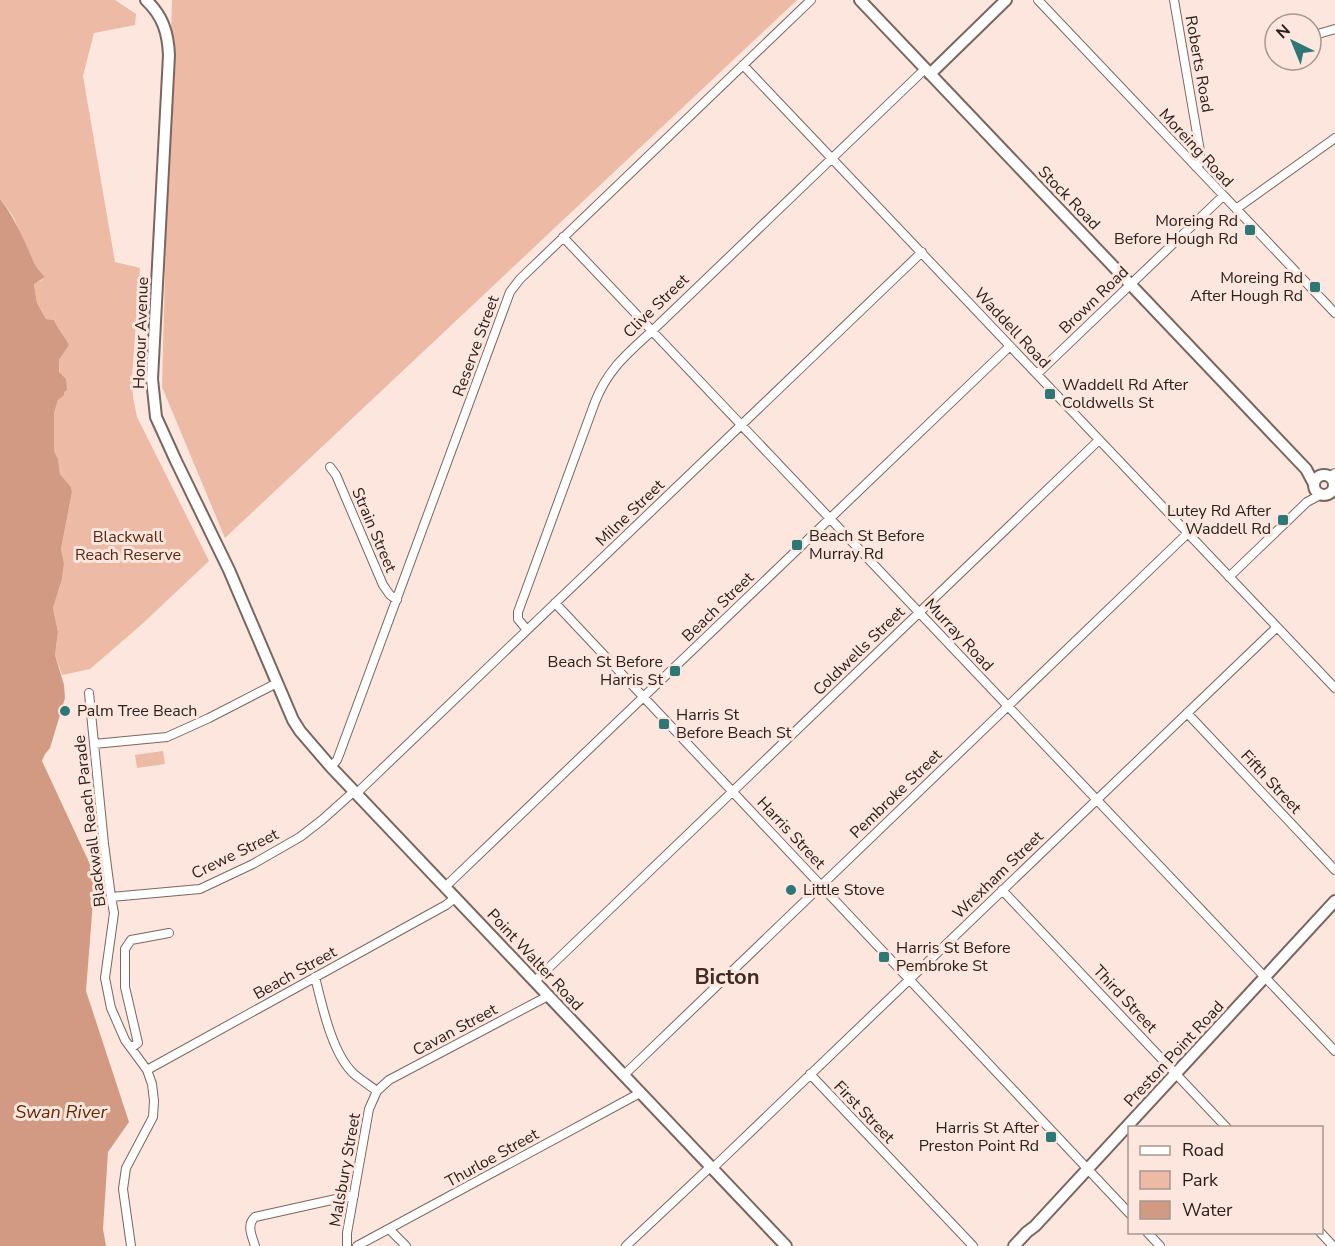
<svg xmlns="http://www.w3.org/2000/svg" width="1335" height="1246" viewBox="0 0 1335 1246" font-family="'Nunito Sans',sans-serif">
	<style>
		.green { fill: #edbaa5 }
		.water { fill: #d29a83 }
		.lines { fill: none; stroke-linecap: round; stroke-linejoin: round }
		.street-casing { stroke: #7a665f; stroke-width: 10 }
		.secondary-casing { stroke: #7a665f; stroke-width: 14 }
		.street { stroke: #fff; stroke-width: 8 }
		.secondary { stroke: #fff; stroke-width: 10 }
		.poi-dot { fill: #2d7776; stroke: #fde6dd; stroke-width: 2 }
		.labels { text-anchor: middle; dominant-baseline: central; stroke-width: 6; stroke-linejoin: round; paint-order: stroke }
		.street-label { font-size: 16px; fill: #29211e; stroke: #fde6dd }
		.poi-label { font-size: 16px; fill: #29211e; stroke: #fde6dd; text-anchor: start }
		.park-label { font-size: 16px; fill: #59250c; stroke: #fde6dd }
		.water-label { font-size: 18px; font-style: italic; fill: #682601; stroke: #fde6dd }
		.district-label { font-size: 22px; font-weight: bold; fill: #3f2e27; stroke: #fde6dd }
	</style>
	<rect width="100%" height="100%" fill="#fde6dd"/>
	<path class="green" d="M0 0H115L136 14 135 25 94 33 83 76 115 262 140 268 132 377 133 397 137 417 209 561 141 625 90 669 62 675 55 655 58 632 53 608 62 579 64 563 61 549 72 492 71 487 60 474 58 459 54 451V413L58 400 60 397 59 360 69 345C65 336 58 330 54 320L46 319 37 303 34 283 40 281 45 277C29 261 23 238 14 218 10 211 5 205 0 199Z
		M172 0H797L225 538 162 387Z
		M163 751 165 764 137 768 135 755Z"/>
	<path class="water" d="M0 199C12 214 20 231 28 249 34 263 34 265 45 277L34 284 37 303 46 319 54 320C58 330 65 336 69 345L59 360V372L66 379 67 390 64 392V395L58 400 54 413V451L58 459 60 474 71 487 72 492 61 549 64 563 62 579 53 608 58 632 55 655 64 685 65 698 50 748 45 754 42 761 95 875 86 991 129 1122 108 1152 103 1229 106 1246H0Z"/>
	<g class="lines">
		<defs>
			<path id="street" d="M1038 0 1335 313
				M1174 0 1200 151V163L1196 167
				M1311 36 1335 29
				M743 65 1335 688
				M1236 209 1335 138
				M563 237 1335 1051
				M1037 374 1223 196
				M330 467 336 475 383 585 390 595 397 600
				M1329 477 1335 473
				M1334 483 1335 481
				M1229 577 1307 502 1320 495
				M555 603 1130 1214
				M527 630 518 619V612L595 402C608 369 627 354 652 331L925 69
				M89 693 104 844 111 897 114 913 105 978 111 1008 125 1040 147 1070 152 1084 154 1101 153 1117 126 1168 123 1189 131 1246
				M1187 713 1335 870
				M94 744 167 737 209 718 277 683
				M331 767 337 760 339 755 510 292 520 279 811 0
				M445 887 1010 346
				M1002 890 1227 1128
				M111 897 200 889 253 864 300 837 322 820 351 794 360 790 922 252
				M315 977C322 1005 332 1054 354 1074 361 1080 369 1085 377 1091
				M535 981 1099 440
				M131 1048 138 1043 125 987V949L131 940 169 933
				M147 1070 446 905 455 898
				M810 1074 973 1246
				M624 1075 1188 533
				M389 1229 406 1246
				M1147 1232 1160 1246
				M1320 1232 1333 1246
				M255 1246C252 1236 246 1225 255 1217L354 1195
				M347 1246V1233L369 1109 377 1091 389 1080 548 996
				M357 1246 640 1093
				M626 1246 707 1170 716 1165 1277 627"/>
			<path id="secondary" d="M146 0C163 16 168 33 169 55L152 379 156 417 176 461 229 570 293 720 300 731 331 767 786 1246
				M860 0 1306 469 1314 484
				M930 74 1006 0
				M1314 485a10 10 0 1 1 20 0a10 10 0 1 1-20 0Z
				M1014 1246 1027 1232 1035 1226 1335 901"/>
		</defs>
		<use href="#street" class="street-casing"/>
		<use href="#secondary" class="secondary-casing"/>
		<use href="#street" class="street"/>
		<use href="#secondary" class="secondary"/>
	</g>
	<g class="poi-dot">
		<rect x="1244" y="224" width="12" height="12" rx="3"/>
		<rect x="1309" y="281" width="12" height="12" rx="3"/>
		<rect x="1044" y="388" width="12" height="12" rx="3"/>
		<rect x="1277" y="514" width="12" height="12" rx="3"/>
		<rect x="791" y="539" width="12" height="12" rx="3"/>
		<rect x="669" y="665" width="12" height="12" rx="3"/>
		<circle cx="65" cy="711" r="6"/>
		<rect x="658" y="718" width="12" height="12" rx="3"/>
		<circle cx="791" cy="890" r="6"/>
		<rect x="878" y="951" width="12" height="12" rx="3"/>
		<rect x="1045" y="1131" width="12" height="12" rx="3"/>
	</g>
	<g class="labels">
		<g class="street-label">
			<text transform="translate(1199 64) rotate(80)">Roberts Road</text>
			<text transform="translate(1196 148) rotate(47)">Moreing Road</text>
			<text transform="translate(1069 198) rotate(46)">Stock Road</text>
			<text transform="translate(1094 300) rotate(-44)">Brown Road</text>
			<text transform="translate(656 306) rotate(-44)">Clive Street</text>
			<text transform="translate(1012 328) rotate(47)">Waddell Road</text>
			<text transform="translate(141 333) rotate(-88)">Honour Avenue</text>
			<text transform="translate(476 346) rotate(-70)">Reserve Street</text>
			<text transform="translate(630 513) rotate(-44)">Milne Street</text>
			<text transform="translate(374 530) rotate(67)">Strain Street</text>
			<text transform="translate(718 607) rotate(-44)">Beach Street</text>
			<text transform="translate(959 635) rotate(47)">Murray Road</text>
			<text transform="translate(859 651) rotate(-44)">Coldwells Street</text>
			<text transform="translate(1271 782) rotate(47)">Fifth Street</text>
			<text transform="translate(896 794) rotate(-44)">Pembroke Street</text>
			<text transform="translate(90 821) rotate(-97)">Blackwall Reach Parade</text>
			<text transform="translate(791 833) rotate(47)">Harris Street</text>
			<text transform="translate(235 854) rotate(-26)">Crewe Street</text>
			<text transform="translate(998 875) rotate(-44)">Wrexham Street</text>
			<text transform="translate(535 960) rotate(47)">Point Walter Road</text>
			<text transform="translate(295 973) rotate(-29)">Beach Street</text>
			<text transform="translate(1125 999) rotate(47)">Third Street</text>
			<text transform="translate(455 1030) rotate(-28)">Cavan Street</text>
			<text transform="translate(1174 1054) rotate(-47)">Preston Point Road</text>
			<text transform="translate(864 1112) rotate(46)">First Street</text>
			<text transform="translate(492 1158) rotate(-29)">Thurloe Street</text>
			<text transform="translate(345 1170) rotate(-80)">Malsbury Street</text>
		</g>
		<g class="poi-label">
			<text x="1238" y="221" text-anchor="end">Moreing Rd<tspan x="1238" dy="18">Before Hough Rd</tspan></text>
			<text x="1303" y="278" text-anchor="end">Moreing Rd<tspan x="1303" dy="18">After Hough Rd</tspan></text>
			<text x="1062" y="385">Waddell Rd After<tspan x="1062" dy="18">Coldwells St</tspan></text>
			<text x="1271" y="511" text-anchor="end">Lutey Rd After<tspan x="1271" dy="18">Waddell Rd</tspan></text>
			<text x="809" y="536">Beach St Before<tspan x="809" dy="18">Murray Rd</tspan></text>
			<text x="663" y="662" text-anchor="end">Beach St Before<tspan x="663" dy="18">Harris St</tspan></text>
			<text x="77" y="711">Palm Tree Beach</text>
			<text x="676" y="715">Harris St<tspan x="676" dy="18">Before Beach St</tspan></text>
			<text x="803" y="890">Little Stove</text>
			<text x="896" y="948">Harris St Before<tspan x="896" dy="18">Pembroke St</tspan></text>
			<text x="1039" y="1128" text-anchor="end">Harris St After<tspan x="1039" dy="18">Preston Point Rd</tspan></text>
		</g>
		<g class="park-label">
			<text x="128" y="537">Blackwall<tspan x="128" dy="18">Reach Reserve</tspan></text>
		</g>
		<g class="water-label">
			<text x="61" y="1112">Swan River</text>
		</g>
		<g class="district-label">
			<text x="727" y="977">Bicton</text>
		</g>
	</g>
	<rect x="1128" y="1126" width="195" height="108" fill="#fde6dd" stroke="#a89791" stroke-width="1.5"/>
	<rect x="1140" y="1146" width="30" height="9" fill="#ffffff" stroke="#a89791" stroke-width="1.5"/>
	<text x="1182" y="1156" font-size="18" fill="#29211e">Road</text>
	<rect x="1140" y="1171" width="30" height="18" fill="#edbaa5" stroke="#a89791" stroke-width="1.5"/>
	<text x="1182" y="1186" font-size="18" fill="#29211e">Park</text>
	<rect x="1140" y="1201" width="30" height="18" fill="#d29a83" stroke="#a89791" stroke-width="1.5"/>
	<text x="1182" y="1216" font-size="18" fill="#29211e">Water</text>
	<g transform="translate(1293 42) rotate(317)"><circle r="28" fill="#fde6dd" stroke="#a89791" stroke-width="1.5"/>
	<path d="M0-4.5L10 22L0 15L-10 22Z" fill="#2d7776"/>
	<text y="-9" font-size="16" font-weight="bold" text-anchor="middle" fill="#29211e">N</text>
	</g>
</svg>
